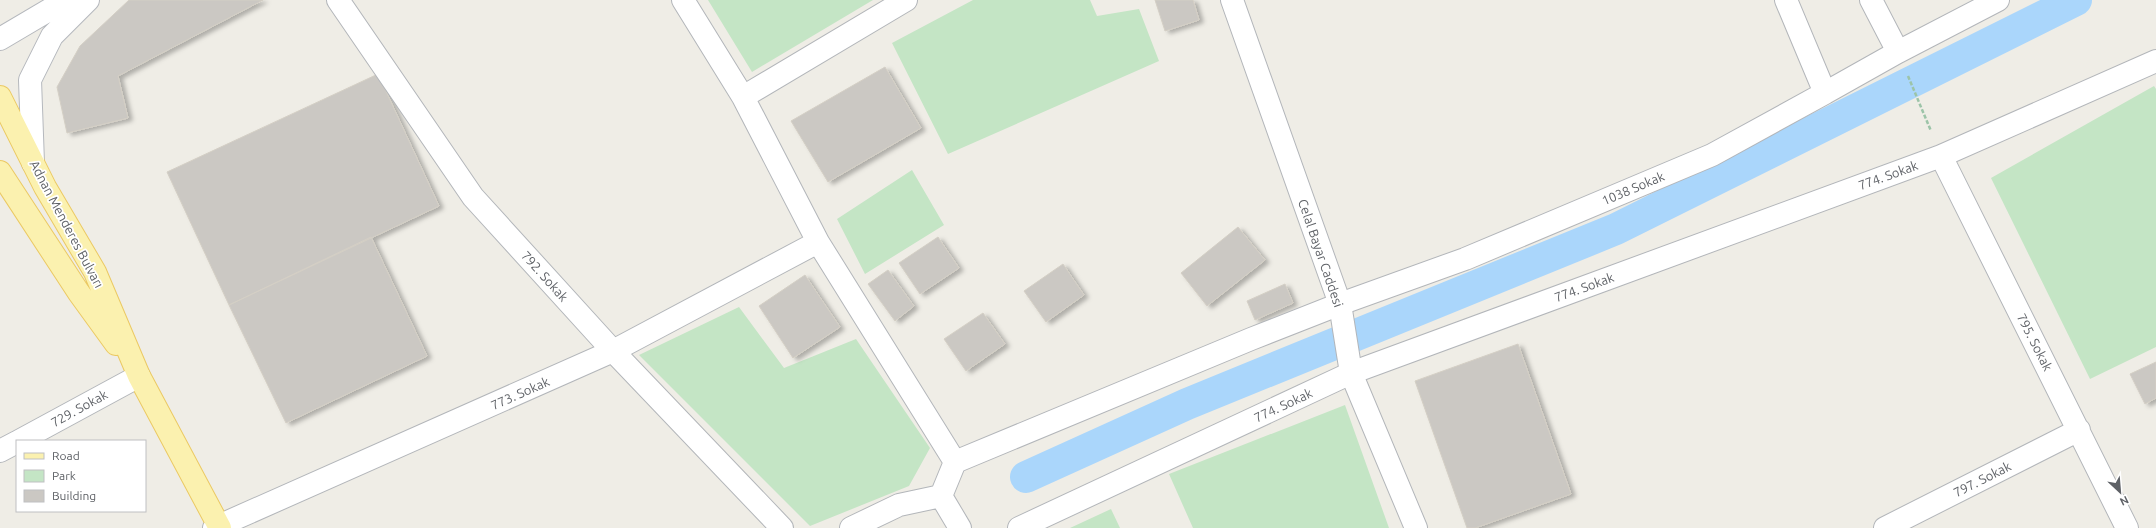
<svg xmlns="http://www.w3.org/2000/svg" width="2156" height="528" viewBox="0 0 2156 528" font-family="Ubuntu,sans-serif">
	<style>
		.green { fill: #c4e5c5 }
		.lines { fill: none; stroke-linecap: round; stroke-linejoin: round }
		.canal { stroke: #aad6fb; stroke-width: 32 }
		.building { fill: #cbc8c3; stroke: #d4cfc5; filter: url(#shadow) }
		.minor-casing { stroke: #b3b6ba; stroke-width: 24 }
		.tertiary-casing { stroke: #b3b6ba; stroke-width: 24 }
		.secondary-casing { stroke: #b5b8bd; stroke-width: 24 }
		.primary-casing { stroke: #ebc963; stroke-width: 24 }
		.path { stroke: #9cc4a8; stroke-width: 2.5; stroke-dasharray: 4 2; stroke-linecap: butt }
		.minor { stroke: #fff; stroke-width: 22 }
		.tertiary { stroke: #fff; stroke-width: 22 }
		.secondary { stroke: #fff; stroke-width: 22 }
		.primary { stroke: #fbf1af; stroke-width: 22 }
		.labels { text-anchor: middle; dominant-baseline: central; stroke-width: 3.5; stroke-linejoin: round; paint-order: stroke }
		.street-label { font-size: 13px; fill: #5e6166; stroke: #fff }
	</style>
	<defs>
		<filter id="shadow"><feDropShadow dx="4.5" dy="2.5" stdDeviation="2" flood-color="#0004"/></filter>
	</defs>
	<rect width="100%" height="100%" fill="#efede6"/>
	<path class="green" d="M708 0H873L752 72Z
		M973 0H1090L1097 16 1139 9 1159 61 948 154 892 43Z
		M2154 86 2156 89V347L2090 379 1991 178Z
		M912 170 944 225 865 274 837 219Z
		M739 307 784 368 856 339 930 448 909 486 810 526 639 355Z
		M1345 405 1389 528H1193L1169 474Z
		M1111 509 1120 528H1070Z"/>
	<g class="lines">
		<path class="canal" d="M1026 477 1187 404 1616 229 2076 0"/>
	</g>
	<path class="building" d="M129 0H263L118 76 128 118 67 133 57 87 80 46Z
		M1155 0H1193L1199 20 1165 31Z
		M885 67 921 128 828 182 791 121Z
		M378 74 439 206 229 305 167 172Z
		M1238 227 1265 260 1207 306 1181 273Z
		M371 237 427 356 286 423 229 305Z
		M938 237 959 268 920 294 899 263Z
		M1063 264 1084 295 1046 322 1024 291Z
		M888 270 914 306 895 321 868 284Z
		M805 275 840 327 793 358 759 306Z
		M1285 284 1293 303 1255 320 1247 301Z
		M983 313 1005 344 966 371 944 339Z
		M1518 344 1571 494 1475 528H1467L1415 381Z
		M2156 362V398L2145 404 2130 374Z"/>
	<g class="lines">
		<defs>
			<path id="minor" d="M338 0 473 197 613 351 782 528
				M683 0 743 97 818 242 955 462 941 496
				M1898 52 1998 0
				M1825 93 1898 52 1871 0
				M743 97 906 0
				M1941 156 2127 528
				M19 441 139 376
				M0 451 17 442
				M955 462 1251 339 1340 304 1465 259 1712 155 1825 93 1786 0
				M214 528 613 351 818 242
				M851 528 899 505 941 496 960 528
				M1019 528 1351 373 1941 156 2156 61
				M1885 528 2079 430"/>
			<path id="tertiary" d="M1232 0 1340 304 1351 373 1416 528"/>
			<path id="secondary" d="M0 39 66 0
				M33 163 30 80 52 36 88 0"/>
			<path id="primary" d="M0 97 45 187 95 272 139 376 220 528
				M0 172 79 293 116 344"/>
		</defs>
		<use href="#minor" class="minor-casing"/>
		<use href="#tertiary" class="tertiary-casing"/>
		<use href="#secondary" class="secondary-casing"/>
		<use href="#primary" class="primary-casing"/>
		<path class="path" d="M1908 76 1931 131"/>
		<use href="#minor" class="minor"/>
		<use href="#tertiary" class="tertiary"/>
		<use href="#secondary" class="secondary"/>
		<use href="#primary" class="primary"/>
	</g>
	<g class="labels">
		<g class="street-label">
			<text transform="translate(1888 175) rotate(-20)">774. Sokak</text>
			<text transform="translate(1633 188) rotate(-23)">1038 Sokak</text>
			<text transform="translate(67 224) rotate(62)">Adnan Menderes Bulvarı</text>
			<text transform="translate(1321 253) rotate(71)">Celal Bayar Caddesi</text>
			<text transform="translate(545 276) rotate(48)">792. Sokak</text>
			<text transform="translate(1584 287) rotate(-20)">774. Sokak</text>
			<text transform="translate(2035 342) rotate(63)">795. Sokak</text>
			<text transform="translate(520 393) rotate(-24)">773. Sokak</text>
			<text transform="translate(1283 405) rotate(-25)">774. Sokak</text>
			<text transform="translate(79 408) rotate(-29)">729. Sokak</text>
			<text transform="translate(1982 479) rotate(-27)">797. Sokak</text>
		</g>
	</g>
	<rect x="16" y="440" width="130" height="72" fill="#ffffff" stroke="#bfc0c2"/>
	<rect x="24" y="453" width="20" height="6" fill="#fbf1af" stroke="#bfc0c2"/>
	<text x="52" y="460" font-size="12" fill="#5e6166">Road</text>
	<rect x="24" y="470" width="20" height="12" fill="#c4e5c5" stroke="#bfc0c2"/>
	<text x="52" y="480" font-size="12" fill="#5e6166">Park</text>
	<rect x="24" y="490" width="20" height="12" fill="#cbc8c3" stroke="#bfc0c2"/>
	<text x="52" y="500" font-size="12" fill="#5e6166">Building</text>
	<g transform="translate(2120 492) rotate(154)" stroke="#ffffff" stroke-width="3" paint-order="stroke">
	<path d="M0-3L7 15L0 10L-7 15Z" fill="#5e6166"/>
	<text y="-6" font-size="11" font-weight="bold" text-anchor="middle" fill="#5e6166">N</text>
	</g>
</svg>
